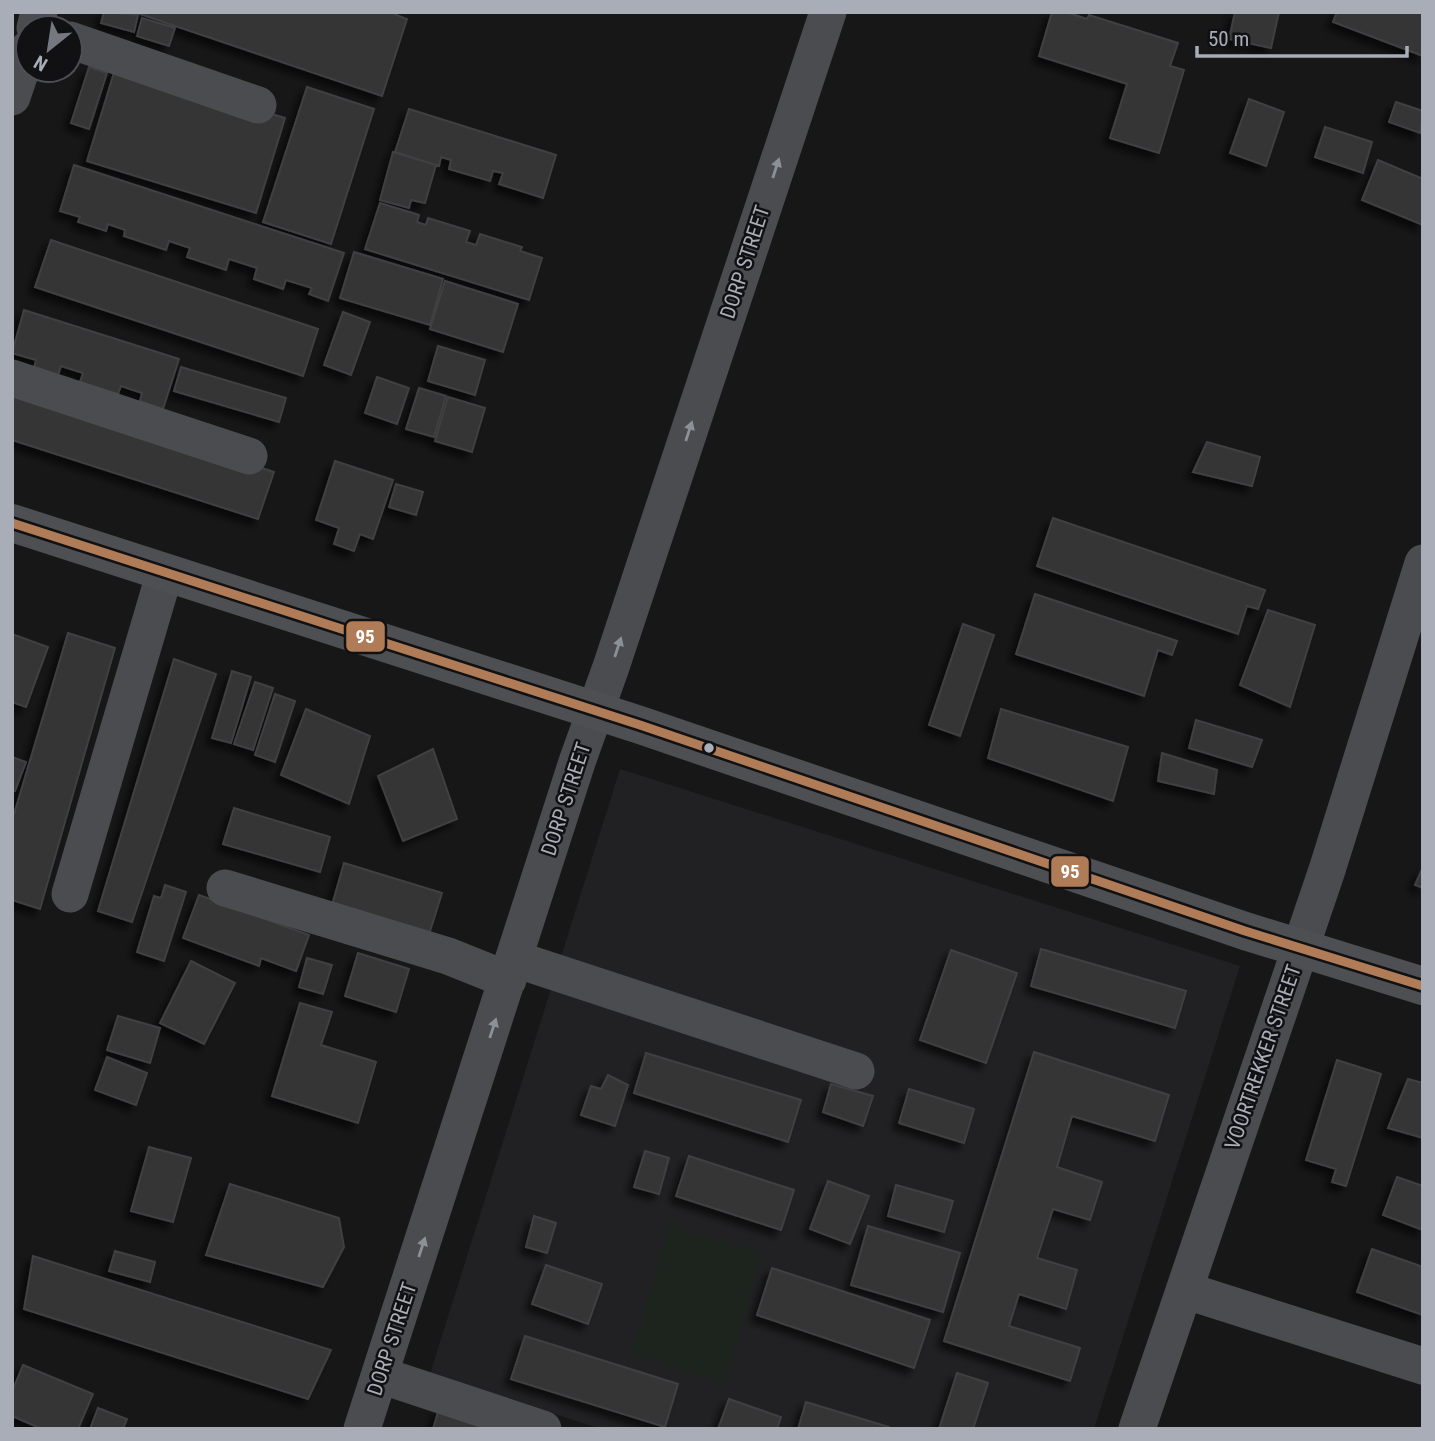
<svg xmlns="http://www.w3.org/2000/svg" width="1435" height="1441" viewBox="0 0 1435 1441" font-family="'Roboto Condensed',sans-serif">
	<style>
		.built { fill: #212123 }
		.green { fill: #1d241e }
		.building { fill: #353536; stroke: #3f4043; stroke-width: 2; filter: url(#shadow) }
		.lines { fill: none; stroke-linecap: round; stroke-linejoin: round }
		.minor { stroke: #4b4c50; stroke-width: 37 }
		.major { stroke: #4d4f52; stroke-width: 38 }
		.bus-1-casing { stroke: #111113; stroke-width: 14 }
		.bus-1 { stroke: #b07c57; stroke-width: 9 }
		.oneway { fill: #8c9099 }
		.bus-dot { fill: #a8adb8; stroke: #111113; stroke-width: 2.5 }
		.labels { text-anchor: middle; dominant-baseline: central; stroke-width: 5; stroke-linejoin: round; paint-order: stroke }
		.street-label { font-size: 21px; fill: #a8adb8; stroke: #111113 }
		.line-badge { stroke: #111113; stroke-width: 2.5 }
		.badge-label { font-size: 19px; text-anchor: middle; font-weight: bold; fill: #fff }
	</style>
	<defs>
		<filter id="shadow"><feDropShadow dx="-6" dy="6" stdDeviation="3.5" flood-color="#0009"/></filter>
	</defs>
	<rect width="100%" height="100%" fill="#171717"/>
	<path class="built" d="M620 769 1240 966 1094 1429H601L430 1374Z"/>
	<path class="green" d="M670 1225 763 1253 724 1383 631 1355Z"/>
	<path class="building" d="M104 12 138 15 134 32 101 23Z
		M389 12 407 19 382 96 137 13Z
		M1052 12H1066L1087 19 1089 15 1178 43 1170 66 1184 70 1159 153 1110 138 1127 84 1039 56Z
		M1235 12H1279L1271 48 1229 39Z
		M1337 12H1423V56L1333 22Z
		M142 18 175 28 169 46 137 36Z
		M116 66 285 118 256 213 87 161Z
		M89 67 107 73 89 129 71 123Z
		M307 87 374 109 331 244 263 222Z
		M1249 99 1284 112 1266 166 1230 153Z
		M1396 102 1423 111 1420 133 1389 122Z
		M409 109 556 155 543 198 499 184 503 173 493 171 490 181 449 169 451 160 441 157 439 166 395 152Z
		M1325 127 1372 142 1363 173 1315 157Z
		M393 152 436 165 425 203 411 200 409 208 380 200Z
		M1378 160 1423 179V225L1362 200Z
		M74 165 344 253 328 301 309 294 312 288 286 280 283 289 254 279 257 268 229 259 226 270 187 257 190 248 169 241 166 250 124 236 125 230 108 224 106 231 78 222 80 217 60 211Z
		M380 203 419 215 417 222 426 225 428 218 470 231 466 242 476 245 480 234 522 247 520 251 542 258 529 300 365 249Z
		M51 240 318 329 303 376 35 287Z
		M354 252 443 279 430 325 340 298Z
		M445 281 518 304 503 352 430 329Z
		M24 310 179 359 163 409 140 401 142 393 121 386 118 394 80 382 83 373 61 366 58 375 34 368 36 360 12 353Z
		M343 312 370 322 351 375 324 365Z
		M438 346 485 360 475 395 428 381Z
		M181 367 286 398 279 422 174 391Z
		M377 377 409 388 397 424 365 413Z
		M12 388 274 472 258 519 12 440Z
		M419 388 446 396 434 437 406 429Z
		M448 397 485 408 472 452 435 441Z
		M1207 442 1260 457 1252 486 1193 472Z
		M335 461 393 480 373 539 360 534 354 551 334 544 339 528 316 520Z
		M396 484 423 492 416 515 389 507Z
		M1053 518 1265 590 1258 609 1247 606 1238 634 1037 566Z
		M1035 594 1177 641 1172 655 1158 650 1144 696 1016 654Z
		M1268 610 1315 625 1290 707 1240 685Z
		M963 624 994 635 960 736 929 725Z
		M68 633 115 648 40 909 12 900V821Z
		M12 634 48 647 26 707 12 702Z
		M174 659 216 674 132 922 98 911Z
		M232 671 251 677 231 743 212 738Z
		M255 682 273 688 253 750 234 744Z
		M275 694 295 701 275 762 255 755Z
		M306 709 370 736 349 804 281 775Z
		M1001 709 1128 747 1113 801 988 758Z
		M1196 720 1262 740 1252 767 1189 748Z
		M433 749 457 819 403 841 378 776Z
		M1162 753 1217 770 1214 794 1158 781Z
		M12 757 26 762 15 791 12 790Z
		M234 808 330 837 320 872 223 844Z
		M344 863 442 893 427 941 330 912Z
		M1423 867V888L1415 885Z
		M165 885 186 892 164 961 137 952 154 896 161 898Z
		M199 895 309 935 296 971 261 958 259 966 183 938Z
		M1041 949 1186 991 1175 1028 1031 986Z
		M951 950 1017 973 986 1063 920 1040Z
		M358 953 409 969 396 1012 345 996Z
		M307 958 332 965 323 994 299 987Z
		M191 961 235 983 204 1044 160 1023Z
		M300 1003 332 1012 321 1045 376 1062 358 1123 272 1096Z
		M118 1016 160 1028 150 1063 107 1050Z
		M1034 1052 1169 1095 1155 1141 1072 1116 1057 1167 1102 1182 1090 1220 1053 1209 1037 1258 1077 1270 1066 1309 1019 1294 1009 1326 1080 1348 1070 1381 944 1341Z
		M646 1053 801 1100 788 1142 634 1093Z
		M107 1057 147 1073 136 1105 95 1090Z
		M1337 1060 1381 1074 1346 1186 1332 1182 1336 1169 1306 1160Z
		M608 1075 628 1085 615 1126 581 1115 591 1086 601 1089Z
		M1408 1079 1423 1083V1138L1388 1128Z
		M831 1084 873 1096 863 1126 823 1112Z
		M909 1089 974 1109 964 1143 899 1123Z
		M149 1147 191 1158 173 1222 131 1211Z
		M645 1151 669 1158 659 1194 634 1187Z
		M689 1156 794 1190 781 1230 676 1196Z
		M1397 1177 1423 1186V1230L1383 1215Z
		M828 1181 869 1196 850 1244 810 1229Z
		M230 1184 339 1218 344 1247 323 1287 206 1255Z
		M896 1185 953 1201 944 1232 888 1216Z
		M534 1216 556 1223 547 1253 526 1247Z
		M868 1226 960 1253 943 1312 851 1285Z
		M1372 1249 1423 1267V1315L1357 1292Z
		M115 1251 155 1262 150 1282 109 1271Z
		M33 1256 331 1350 308 1399 24 1309Z
		M546 1265 602 1284 588 1324 532 1304Z
		M772 1268 930 1320 914 1368 757 1315Z
		M525 1336 678 1384 665 1427 511 1379Z
		M23 1365 93 1394 78 1429H42L12 1416V1392Z
		M957 1373 988 1383 973 1429H939Z
		M729 1399 781 1417 777 1429H718Z
		M806 1402 889 1427V1429H798Z
		M98 1408 127 1419 123 1429H90Z
		M439 1409 498 1429H433Z"/>
	<g class="lines">
		<path class="minor" d="M35 28 39 12
			M70 40 258 105
			M12 97 28 49
			M12 378 249 456
			M225 888 448 956 508 980
			M70 894 165 572
			M515 959 856 1071
			M1184 1290 1423 1366
			M380 1375 543 1429
			M362 1429 577 762 611 667 828 12
			M1137 1429 1327 870 1423 563"/>
		<path class="major" d="M12 523 640 725 1245 931 1423 986"/>
		<defs>
			<path id="bus-1" d="M12 523 640 725 1245 931 1423 986"/>
		</defs>
		<use href="#bus-1" class="bus-1-casing"/>
		<use href="#bus-1" class="bus-1"/>
	</g>
	<defs><path id="oneway-solid" d="M-6-.8H1V-3.2L6.5 0L1 3.2V.8H-6Z" transform="scale(1.75)"/></defs>
	<g class="oneway">
		<use href="#oneway-solid" transform="translate(776 168) rotate(-72)"/>
		<use href="#oneway-solid" transform="translate(689 431) rotate(-72)"/>
		<use href="#oneway-solid" transform="translate(618 647) rotate(-72)"/>
		<use href="#oneway-solid" transform="translate(493 1028) rotate(-72)"/>
		<use href="#oneway-solid" transform="translate(422 1247) rotate(-72)"/>
	</g>
	<circle class="bus-dot" cx="709" cy="748" r="6"/>
	<g class="labels">
		<g class="street-label">
			<text transform="translate(745 262) rotate(-72)">DORP STREET</text>
			<text transform="translate(566 799) rotate(-72)">DORP STREET</text>
			<text transform="translate(1263 1057) rotate(-71)">VOORTREKKER STREET</text>
			<text transform="translate(392 1339) rotate(-72)">DORP STREET</text>
		</g>
	</g>
	<g class="line-badge">
		<rect x="345" y="620" width="41" height="33" rx="7" fill="#b07c57"/>
		<rect x="1050" y="855" width="40" height="33" rx="7" fill="#b07c57"/>
	</g>
	<g class="badge-label">
		<text x="365" y="643">95</text>
		<text x="1070" y="878">95</text>
	</g>
	<rect width="1435" height="1441" fill="none" stroke="#a8adb8" stroke-width="28"/>
	<g transform="translate(49 49) rotate(210)"><circle r="33" fill="#111113" stroke="#4d4f55" stroke-width="2"/>
	<path d="M0-5L12 26L0 18L-12 26Z" fill="#757880"/>
	<text y="-10" font-size="19" font-weight="bold" text-anchor="middle" fill="#a8adb8">N</text>
	</g>
	<path d="M1197 46v10h210v-10" fill="none" stroke="#a8adb8" stroke-width="3.5"/>
	<text x="1208" y="46" font-size="21" fill="#a8adb8" stroke="#111113" stroke-width="5" paint-order="stroke">50 m</text>
</svg>
